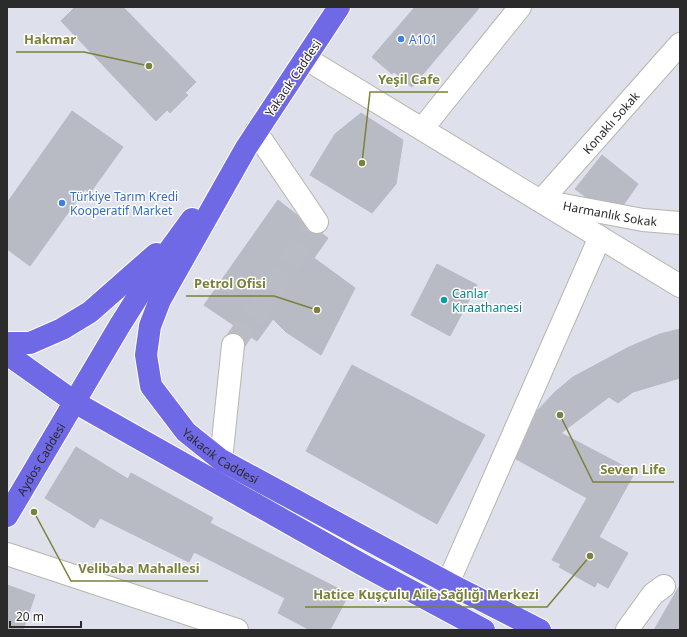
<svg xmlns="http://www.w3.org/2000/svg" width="687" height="637" viewBox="0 0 687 637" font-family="'Noto Sans',sans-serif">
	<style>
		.building { fill: #b9bbc4; stroke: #b8b9c7 }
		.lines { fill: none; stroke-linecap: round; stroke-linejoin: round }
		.minor-tunnel { stroke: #babcc5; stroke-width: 22; stroke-dasharray: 22 11; stroke-linecap: butt }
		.minor-casing { stroke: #b5b6ab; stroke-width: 24 }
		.major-casing { stroke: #fff; stroke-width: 24 }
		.minor { stroke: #fff; stroke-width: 22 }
		.major { stroke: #7069e5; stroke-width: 22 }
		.shop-dot { fill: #3f7fe0; stroke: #fff; stroke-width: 1.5 }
		.culture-dot { fill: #0f9aa8; stroke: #fff; stroke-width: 1.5 }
		.labels { text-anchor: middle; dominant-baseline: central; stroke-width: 3; stroke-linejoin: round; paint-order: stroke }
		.shop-label { font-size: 12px; fill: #366cbe; stroke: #fff; text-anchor: start }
		.street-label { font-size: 12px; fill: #2b2b2b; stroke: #fff }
		.culture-label { font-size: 12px; fill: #0d838f; stroke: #fff; text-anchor: start }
		.leader { fill: none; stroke: #7a8139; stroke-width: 1.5 }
		.callout-dot { fill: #7a8139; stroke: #fff; stroke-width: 1.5 }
		.callout-label { font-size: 13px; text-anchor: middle; font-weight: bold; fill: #7a8139; stroke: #fff; stroke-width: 3; stroke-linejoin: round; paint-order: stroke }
	</style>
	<rect width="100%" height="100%" fill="#dee0eb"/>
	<path class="building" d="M75 7H123L196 82 185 93 188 95 170 113 167 110 156 121 61 21Z
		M415 7H480L412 87 394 72 392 74 372 57Z
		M72 111 123 147 90 193 85 189 30 266 7 249V203Z
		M361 113 403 140 396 184 372 213 310 175 335 134Z
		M602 155 638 184 624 204 586 197 575 189Z
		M278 200 297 215 311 233H321L328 238 314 258 355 288 321 355 286 332 273 319 257 341 204 305Z
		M437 264 477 285 450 336 411 315Z
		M680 329V378L633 392 618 403 609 397 561 433 635 472 599 537 628 553 608 588 597 582 595 587 559 567 561 564 552 560 587 498 516 459 537 411 555 392 573 377 629 347 660 334Z
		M352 365 485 435 437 524 306 451Z
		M76 447 128 479 131 473 213 518 210 523 349 594 330 630H310L278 613 285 598 194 552 189 562 100 518 94 528 45 498Z
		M7 585 35 595 23 630H7Z
		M680 585V630H654Z"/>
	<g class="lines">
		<path class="minor-tunnel" d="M233 345 317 222"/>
		<defs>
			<g id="minor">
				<path d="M305 58 680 286"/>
				<path d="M422 129 520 7"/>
				<path d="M256 132 317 222"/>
				<path id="s1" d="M541 201 680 44"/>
				<path id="s2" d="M553 203 643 220 680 223"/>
				<path d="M221 460 233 345"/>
				<path d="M7 554 237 630"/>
				<path d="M448 583 600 237"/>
				<path d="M627 630 653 594 664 586"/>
			</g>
			<g id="major">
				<path id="s3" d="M339 7 246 148 160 300 150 326 146 355 151 386 186 432 221 460 448 583 540 630"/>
				<path d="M7 343H30L62 329 90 312 156 254"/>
				<path d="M7 354 76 403 363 565 484 630"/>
				<path id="s4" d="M7 516 120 325 154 271 192 219"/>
			</g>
		</defs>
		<use href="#minor" class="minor-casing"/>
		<use href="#major" class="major-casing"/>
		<use href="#minor" class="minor"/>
		<use href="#major" class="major"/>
	</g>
	<g class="shop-dot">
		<circle cx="401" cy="39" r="4"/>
		<circle cx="62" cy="203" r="4"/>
	</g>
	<circle class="culture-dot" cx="444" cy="300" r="4"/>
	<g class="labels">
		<g class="shop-label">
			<text x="409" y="39">A101</text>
			<text x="70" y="196">Türkiye Tarım Kredi<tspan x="70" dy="14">Kooperatif Market</tspan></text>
		</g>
		<g class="street-label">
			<text transform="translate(293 78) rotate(-56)">Yakacık Caddesi</text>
			<text stroke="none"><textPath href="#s1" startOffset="105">Konaklı Sokak</textPath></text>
			<text stroke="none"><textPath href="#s2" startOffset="58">Harmanlık Sokak</textPath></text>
			<text stroke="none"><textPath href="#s3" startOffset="532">Yakacık Caddesi</textPath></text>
			<text stroke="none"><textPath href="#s4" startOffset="66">Aydos Caddesi</textPath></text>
		</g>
		<g class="culture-label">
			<text x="452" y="293">Canlar<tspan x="452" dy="14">Kıraathanesi</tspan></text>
		</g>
	</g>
	<path class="leader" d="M149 66L84 52H16M362 163L370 92H448M317 310L274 296H186M560 415L593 482H674M34 512L71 581H208M590 556L547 607H305"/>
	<g class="callout-dot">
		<circle cx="149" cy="66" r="4"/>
		<circle cx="362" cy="163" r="4"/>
		<circle cx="317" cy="310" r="4"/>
		<circle cx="560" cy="415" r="4"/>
		<circle cx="34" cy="512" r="4"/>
		<circle cx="590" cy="556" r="4"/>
	</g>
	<g class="callout-label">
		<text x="50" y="44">Hakmar</text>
		<text x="409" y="84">Yeşil Cafe</text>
		<text x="230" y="288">Petrol Ofisi</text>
		<text x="633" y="474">Seven Life</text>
		<text x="139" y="573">Velibaba Mahallesi</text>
		<text x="426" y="599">Hatice Kuşçulu Aile Sağlığı Merkezi</text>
	</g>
	<rect width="687" height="637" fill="none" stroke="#2b2b2b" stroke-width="16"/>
	<path d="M10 621v6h71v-6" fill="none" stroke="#2b2b2b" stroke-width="2"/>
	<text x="16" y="621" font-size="12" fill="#2b2b2b" stroke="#ffffff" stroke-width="3" paint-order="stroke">20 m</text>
</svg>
